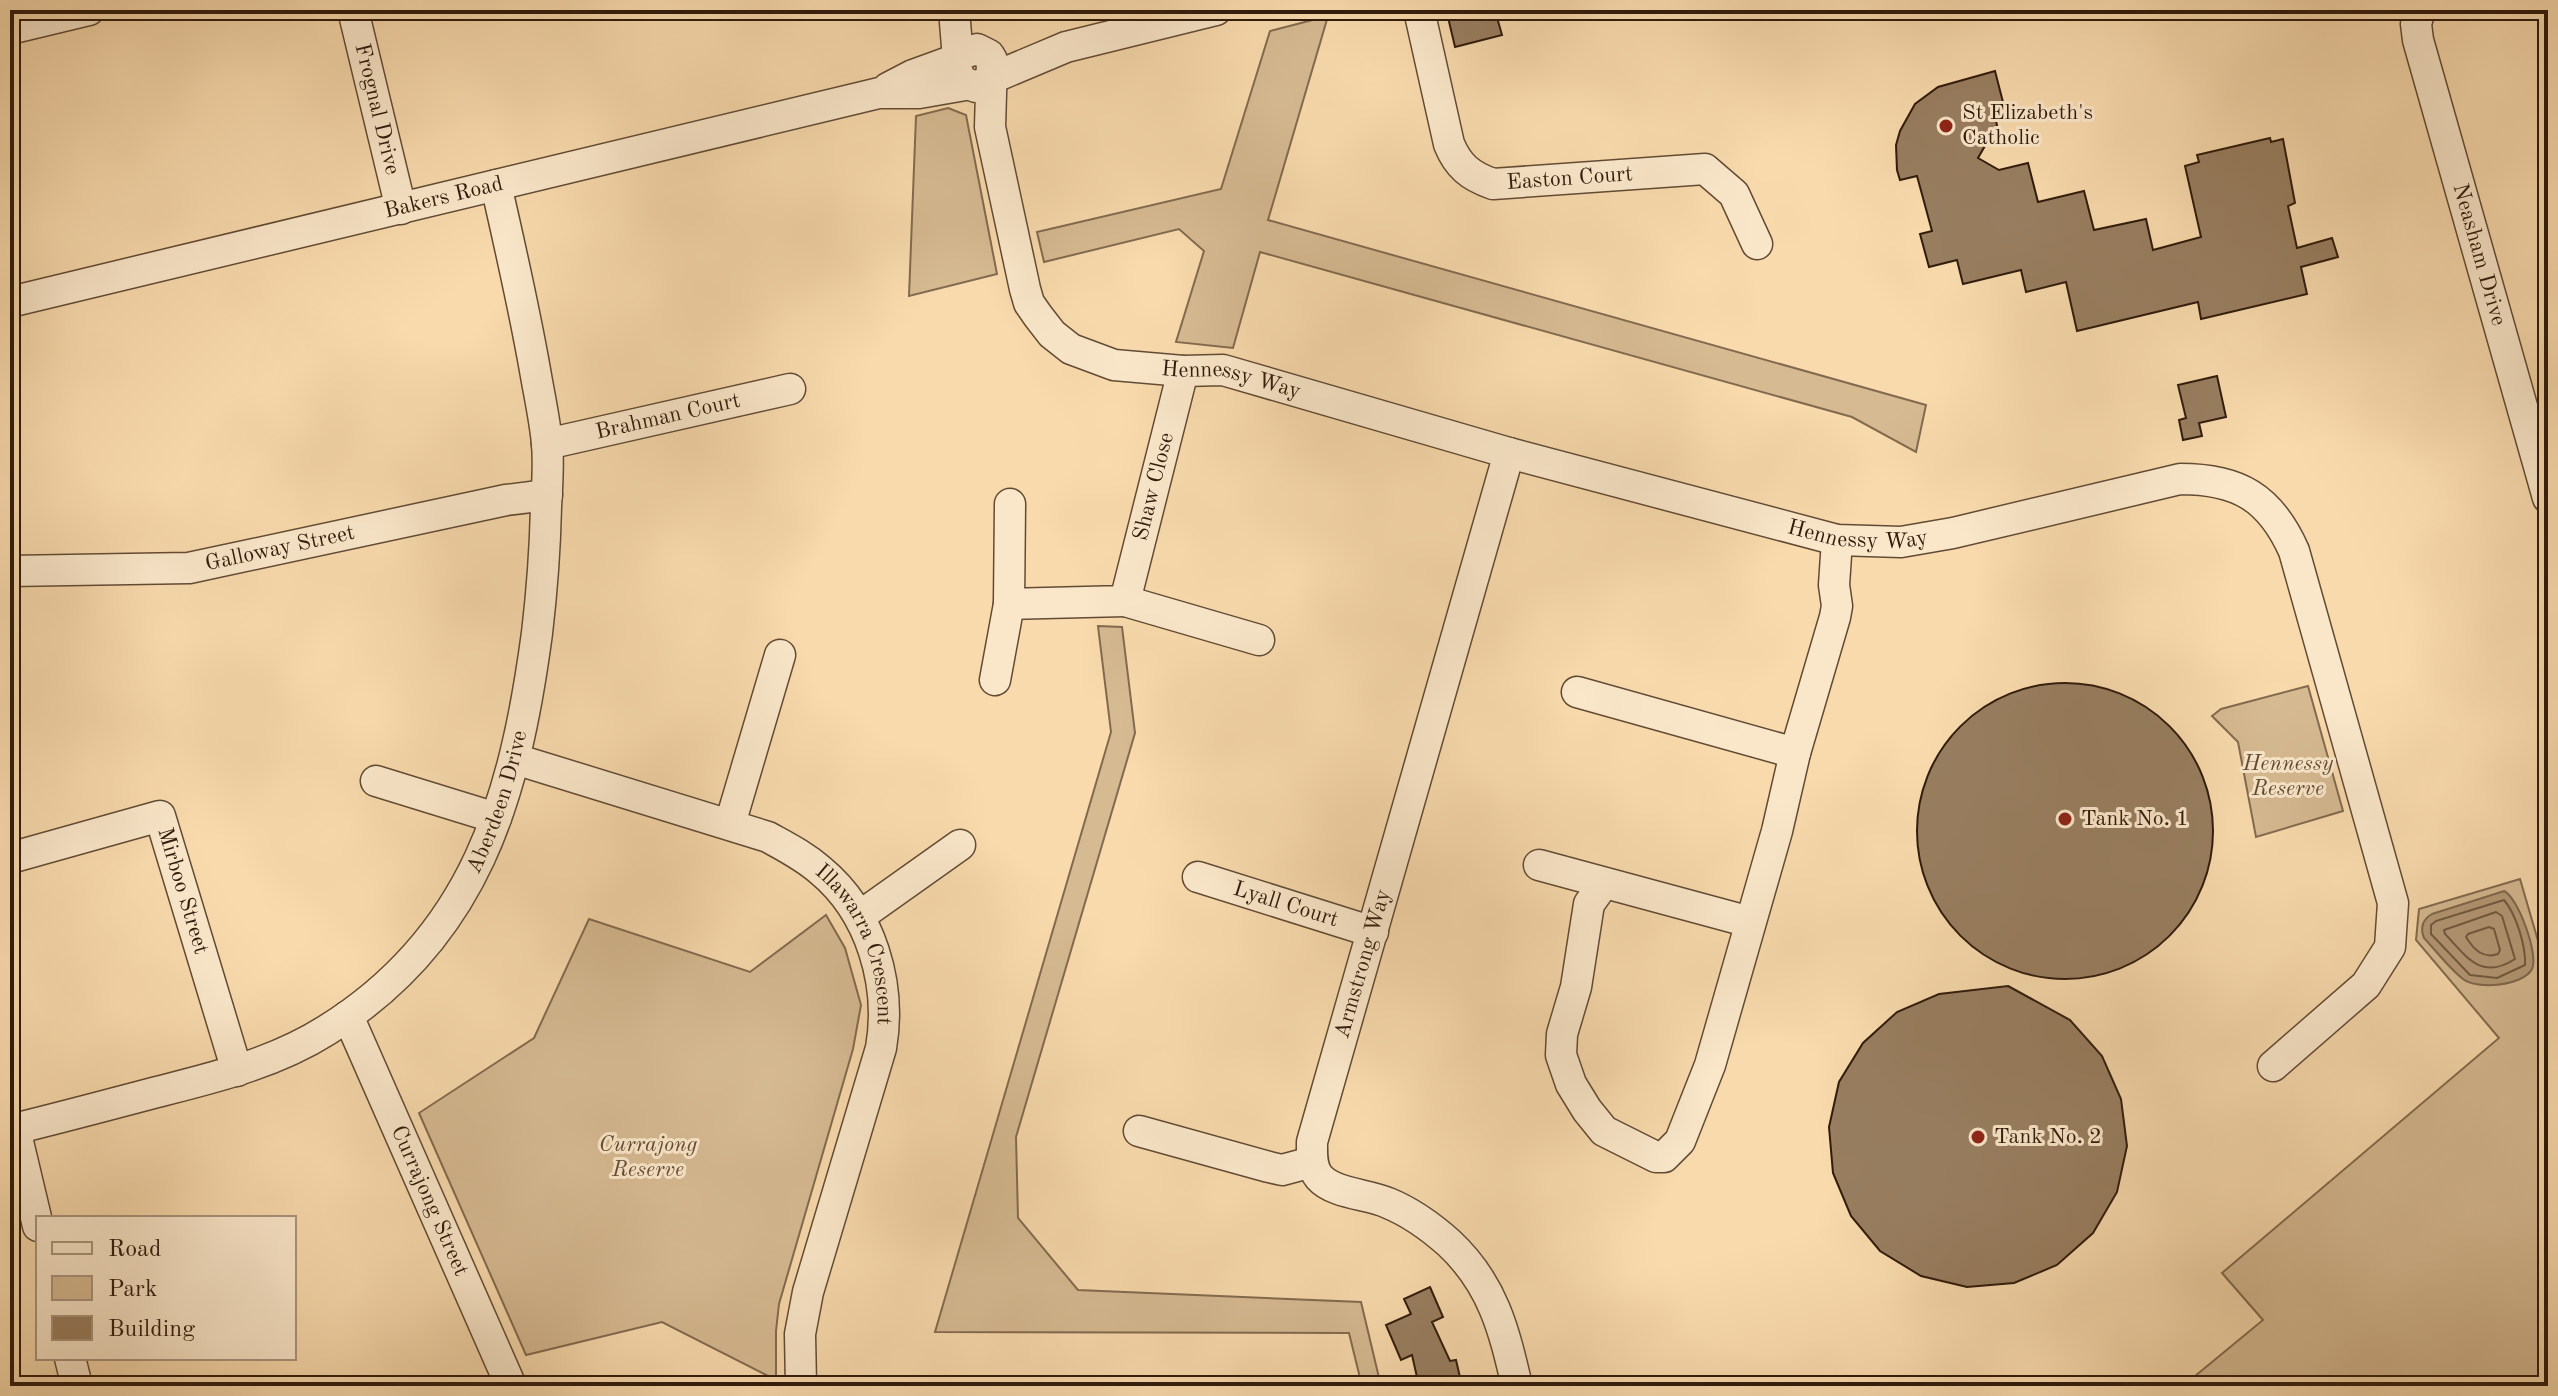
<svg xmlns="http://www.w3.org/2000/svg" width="2558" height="1396" viewBox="0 0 2558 1396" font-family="'Old Standard TT',serif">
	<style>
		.green { fill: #d6ba92; stroke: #836a4f; stroke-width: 2 }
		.water { fill: #b49976; stroke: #7f674c; stroke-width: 2 }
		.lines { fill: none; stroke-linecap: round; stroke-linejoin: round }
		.shore { stroke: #725a41; stroke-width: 2 }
		.building { fill: #987e60; stroke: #301b0c; stroke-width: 2 }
		.minor-casing { stroke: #624b34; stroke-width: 33 }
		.minor { stroke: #fae7ca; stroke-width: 30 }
		.poi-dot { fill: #8f2418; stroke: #fae7ca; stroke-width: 3 }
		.labels { text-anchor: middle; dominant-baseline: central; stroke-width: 6; stroke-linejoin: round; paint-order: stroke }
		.street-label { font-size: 22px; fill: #301b0c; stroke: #fae7ca }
		.poi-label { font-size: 22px; fill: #301b0c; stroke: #fae7ca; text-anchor: start }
		.park-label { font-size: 22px; font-style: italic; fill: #624b34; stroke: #fae7ca }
	</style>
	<rect width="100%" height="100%" fill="#f8daad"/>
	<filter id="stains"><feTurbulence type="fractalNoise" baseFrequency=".0025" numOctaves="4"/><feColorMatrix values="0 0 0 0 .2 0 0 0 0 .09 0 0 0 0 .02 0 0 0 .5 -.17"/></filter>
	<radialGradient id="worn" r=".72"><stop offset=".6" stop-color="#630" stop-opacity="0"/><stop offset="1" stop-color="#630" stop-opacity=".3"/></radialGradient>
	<path class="green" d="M1328 16 1268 220 1926 405 1916 452 1852 417 1260 252 1233 348 1176 342 1204 251 1179 229 1044 262 1037 232 1221 189 1270 31Z
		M948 108 966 115 997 274 909 296 916 116Z
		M1098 626 1122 627 1135 733 1016 1137 1018 1218 1078 1290 1361 1302 1381 1386H1362L1349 1333 935 1332 1111 732Z
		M2308 686 2343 811 2256 837 2238 742 2212 716 2221 709Z
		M2520 879 2548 975V1386H2183L2263 1320 2222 1273 2499 1038 2416 940 2419 909Z
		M826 915 845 948 861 1005 853 1049 779 1304 776 1331V1380L662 1322 526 1355 419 1113 534 1038 589 919 750 972Z"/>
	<path class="water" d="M2504 891C2518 897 2539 955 2532 969 2523 986 2477 990 2463 979 2449 968 2437 952 2424 938 2420 928 2422 920 2432 914Z"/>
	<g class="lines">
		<path class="shore" d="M2504 900C2516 914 2526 946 2525 965L2497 978 2470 975 2431 934V925L2436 921Z
			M2496 912 2502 916 2515 959C2481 981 2467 957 2445 934L2444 930Z
			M2489 927 2494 929 2500 950 2498 954C2483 959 2474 950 2466 937L2468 934Z"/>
	</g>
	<path class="building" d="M1459 10H1477L1480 18 1496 14 1502 35 1455 47 1447 13Z
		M1995 71 2004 106 1993 109 1997 125 1978 158 1999 170 2028 163 2038 202 2084 191 2094 230 2146 219 2153 250 2201 237 2185 166 2199 162 2197 155 2270 138 2271 142 2283 139 2295 203 2288 206 2297 248 2332 238 2338 257 2301 267 2307 294 2201 319 2198 302 2077 331 2066 282 2026 292 2021 270 1963 284 1957 260 1929 267 1920 234 1932 231 1917 176 1900 180 1897 170 1896 145 1900 131 1915 104 1938 87Z
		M2217 376 2226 417 2199 423 2202 436 2183 440 2179 420 2186 418 2178 385Z
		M1917 831a148 148 0 1 1 296 0a148 148 0 1 1-296 0Z
		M2008 986 2070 1020 2102 1056 2121 1099 2127 1146 2117 1192 2093 1233 2057 1265 2014 1283 1967 1287 1921 1276 1880 1251 1851 1216 1833 1173 1829 1127 1839 1082 1863 1043 1897 1012 1939 994Z
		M1430 1287 1443 1317 1432 1322 1450 1361 1456 1360 1462 1386H1419L1412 1355 1401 1360 1386 1325 1411 1314 1404 1299Z"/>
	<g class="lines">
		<defs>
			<g id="minor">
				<path id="s1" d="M353 10 401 209"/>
				<path d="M954 10 958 59"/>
				<path id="s2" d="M1419 10 1449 144C1458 166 1470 176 1493 184L1705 169 1734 194 1757 244"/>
				<path id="s3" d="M2420 10 2416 24 2418 40 2548 498"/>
				<path d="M10 29 89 10"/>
				<path d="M990 79 1066 47 1216 10"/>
				<path id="s4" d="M990 80 976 87 961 81 955 65 961 54 977 49 989 55 992 60 990 127 1025 289 1029 303 1038 316 1052 334 1071 349 1114 365 1183 371 1223 370 1509 453 1837 540 1901 542 1953 533 2180 479C2238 479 2270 497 2294 551L2393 903 2390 947 2366 985 2273 1066"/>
				<path d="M888 88 913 75 957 59"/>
				<path id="s5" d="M10 302 879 93H919L965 85"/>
				<path id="s6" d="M547 444 790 389"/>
				<path d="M1509 453 1312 1142C1312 1154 1311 1167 1319 1177 1334 1194 1368 1194 1388 1203 1410 1212 1431 1227 1449 1243 1493 1284 1504 1330 1517 1386"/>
				<path id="s7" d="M10 571 189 568 506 500 547 495"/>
				<path d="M1125 601 1259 640"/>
				<path id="s8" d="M1009 604 1125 601 1183 371"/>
				<path d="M995 680 1009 604 1010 504"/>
				<path d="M1577 692 1795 753"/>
				<path id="s9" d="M515 759 768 837C786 847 804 856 820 870 871 912 892 984 881 1048L808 1292 800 1334 801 1386"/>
				<path d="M376 781 496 818"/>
				<path d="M730 824 780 655"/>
				<path id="s10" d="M10 858 160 816 237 1071"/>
				<path d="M1539 865 1750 922"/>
				<path id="s11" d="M1198 877 1373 932"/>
				<path d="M1604 883 1589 904 1576 987 1562 1034 1561 1055 1571 1084 1587 1110 1604 1131 1656 1157H1664L1680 1141 1710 1065 1777 831 1795 753 1835 617 1837 606 1834 585 1837 540"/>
				<path d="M860 916 960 845"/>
				<path id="s12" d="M348 1016 511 1386"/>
				<path d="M15 1129 38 1226"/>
				<path id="s13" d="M10 1130C59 1118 108 1105 157 1092 216 1077 275 1063 327 1030 476 937 515 797 537 633 542 591 545 550 546 507 547 487 549 465 547 444 545 420 539 394 535 370 524 308 510 246 496 185"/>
				<path d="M1139 1131 1269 1167 1282 1170 1312 1162"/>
				<path d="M70 1358 77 1386"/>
			</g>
		</defs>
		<use href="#minor" class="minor-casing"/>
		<use href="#minor" class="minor"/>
	</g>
	<g class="poi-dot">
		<circle cx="1946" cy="126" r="8"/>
		<circle cx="2065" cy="819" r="8"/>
		<circle cx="1978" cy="1137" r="8"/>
	</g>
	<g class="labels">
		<g class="street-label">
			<text stroke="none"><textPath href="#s1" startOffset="102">Frognal Drive</textPath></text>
			<text stroke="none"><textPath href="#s2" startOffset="276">Easton Court</textPath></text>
			<text stroke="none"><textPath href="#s5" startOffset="446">Bakers Road</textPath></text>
			<text stroke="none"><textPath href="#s3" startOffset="254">Neasham Drive</textPath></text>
			<text stroke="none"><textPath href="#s4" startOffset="572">Hennessy Way</textPath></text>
			<text stroke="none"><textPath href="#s6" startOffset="124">Brahman Court</textPath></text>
			<text stroke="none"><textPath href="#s8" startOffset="234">Shaw Close</textPath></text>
			<text stroke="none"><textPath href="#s4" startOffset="1220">Hennessy Way</textPath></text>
			<text stroke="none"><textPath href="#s7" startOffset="272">Galloway Street</textPath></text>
			<text stroke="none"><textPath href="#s13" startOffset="626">Aberdeen Drive</textPath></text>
			<text stroke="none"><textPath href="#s10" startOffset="234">Mirboo Street</textPath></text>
			<text stroke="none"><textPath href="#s11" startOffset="92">Lyall Court</textPath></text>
			<text stroke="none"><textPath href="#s9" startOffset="412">Illawarra Crescent</textPath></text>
			<text transform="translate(1363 964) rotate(-74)">Armstrong Way</text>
			<text stroke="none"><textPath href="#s12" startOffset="202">Currajong Street</textPath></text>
		</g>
		<g class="poi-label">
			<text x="1962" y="113">St Elizabeth's<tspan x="1962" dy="25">Catholic</tspan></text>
			<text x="2081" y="819">Tank No. 1</text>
			<text x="1994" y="1137">Tank No. 2</text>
		</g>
		<g class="park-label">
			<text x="2288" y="764">Hennessy<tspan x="2288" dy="25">Reserve</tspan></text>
			<text x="648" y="1145">Currajong<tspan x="648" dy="25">Reserve</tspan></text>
		</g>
	</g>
	<rect width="2558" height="1396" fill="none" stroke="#f8daad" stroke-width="40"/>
	<rect x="12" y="12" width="2534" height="1372" fill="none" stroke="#301b0c" stroke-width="4"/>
	<rect x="20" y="20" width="2518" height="1356" fill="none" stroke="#301b0c" stroke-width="2"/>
	<rect x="36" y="1216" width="260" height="144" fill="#fae7ca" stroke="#a9957e" stroke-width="2"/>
	<rect x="52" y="1242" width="40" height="12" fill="#fae7ca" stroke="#a9957e" stroke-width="2"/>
	<text x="108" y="1256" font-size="24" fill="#301b0c">Road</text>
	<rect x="52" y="1276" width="40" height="24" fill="#d6ba92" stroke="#a9957e" stroke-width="2"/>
	<text x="108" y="1296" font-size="24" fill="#301b0c">Park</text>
	<rect x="52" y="1316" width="40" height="24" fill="#987e60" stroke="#a9957e" stroke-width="2"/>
	<text x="108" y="1336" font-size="24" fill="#301b0c">Building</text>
	<rect width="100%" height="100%" filter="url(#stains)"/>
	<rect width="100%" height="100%" fill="url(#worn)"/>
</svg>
